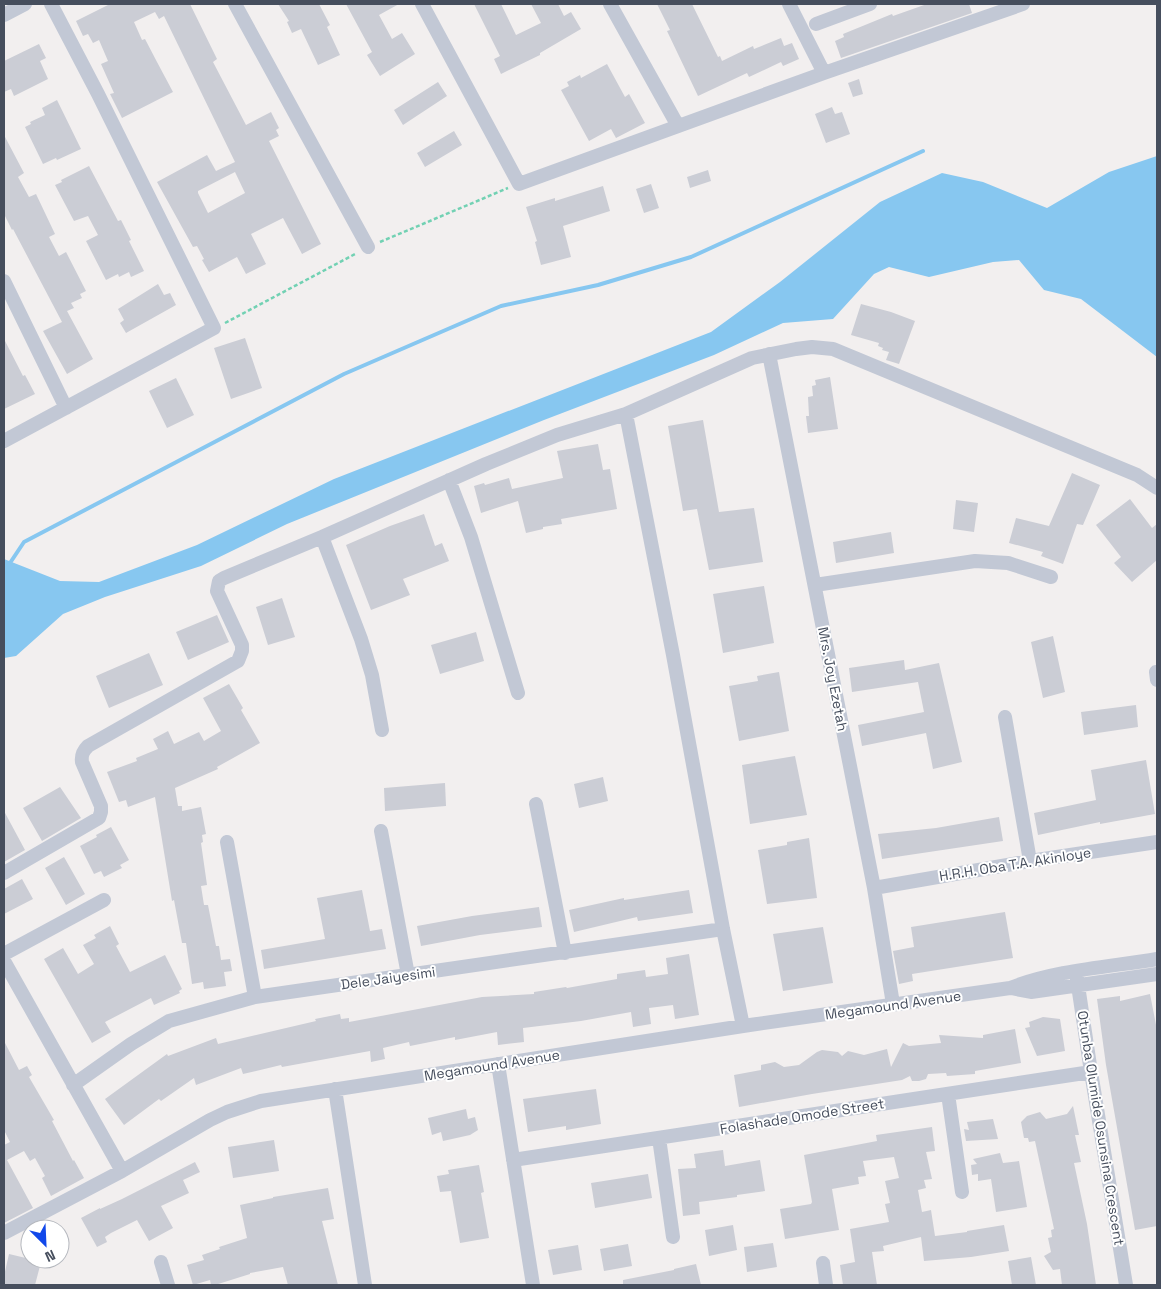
<svg xmlns="http://www.w3.org/2000/svg" width="1161" height="1289" viewBox="0 0 1161 1289" font-family="'Space Grotesk',sans-serif">
	<style>
		.water { fill: #87c7f0 }
		.lines { fill: none; stroke-linecap: round; stroke-linejoin: round }
		.stream { stroke: #87c7f0; stroke-width: 4 }
		.building { fill: #cbcdd5; fill-rule: evenodd }
		.path { stroke: #72d1b3; stroke-width: 2.5; stroke-dasharray: 4 2.5; stroke-linecap: butt }
		.street { stroke: #c2c8d5; stroke-width: 14 }
		.labels { text-anchor: middle; dominant-baseline: central; stroke-width: 4; stroke-linejoin: round; paint-order: stroke }
		.street-label { font-size: 14px; fill: #464e5d; stroke: #fff }
	</style>
	<rect width="100%" height="100%" fill="#f2efef"/>
	<path class="water" d="M1157 156V357L1081 299 1044 290 1019 260 993 262 929 277 889 267 874 274 833 319 783 323 714 355 544 420 287 524 201 566 105 597 63 614 16 656 4 658V559L60 581 99 582 197 545 334 479 711 332 780 282 880 202 942 173 983 182 1047 208 1109 172Z"/>
	<g class="lines">
		<path class="stream" d="M4 572 24 542 344 374 501 306 598 285 691 257 923 151"/>
	</g>
	<path class="building" d="M110 4H190L217 59 213 62 246 125 271 112 279 128 276 130 279 136 269 141 321 244 302 254 283 218 251 234 266 264 246 274 237 257 209 272 202 260 204 259 197 246 193 247 157 182 207 155 216 171 235 162 164 16 159 19 155 12 134 22 142 40 145 39 157 62 173 92 122 118 110 94 114 93 101 64 108 61 99 40 93 43 88 34 83 36 76 21ZM235 172 245 193 208 213 198 193V191Z
		M278 4H319L330 25 327 27 340 55 318 65 301 29 292 33 287 22 289 21Z
		M346 4H399L379 15 392 39 402 33 415 54 380 76 367 55 372 52Z
		M474 4H501L516 35 541 23 531 4H558L564 16 571 12 581 29 540 53V55L501 74 494 59 500 56Z
		M657 4H692L718 57 720 56 722 61 753 46 754 49 781 38 784 46 792 43 799 59 783 66 781 62 749 77 747 73 698 96 667 31 670 30Z
		M927 4H969L972 13 841 58 835 41 844 37 843 34 892 14 893 16Z
		M39 44 46 58 40 61 48 79 14 96 11 89 4 92V61Z
		M607 64 625 97 629 94 645 123 616 138 611 129 589 141 561 90 569 86 567 82 580 75 581 78Z
		M859 79 863 94 853 97 848 83Z
		M438 82 447 96 403 125 394 110Z
		M57 100 81 149 57 160 56 158 43 164 25 127 31 124 30 122 45 115 42 108Z
		M832 107 835 114 842 112 850 134 826 143 815 114Z
		M454 131 462 145 425 167 417 153Z
		M4 135 24 173 18 177 29 197 36 194 55 234 49 237 59 256 66 252 86 291 80 294 82 298 71 303 74 308 67 311 93 359 67 374 43 331 62 322 13 229 12 230 4 214Z
		M89 166 118 221 121 220 131 240 129 241 144 271 131 277 129 272 119 277 118 274 106 280 86 241 98 235 88 216 74 221 55 185 62 182 61 180Z
		M708 170 711 181 690 188 687 177Z
		M651 184 659 208 644 213 636 189Z
		M603 186 610 211 563 226 571 257 541 265 535 242 537 241 526 207 555 198V201Z
		M158 284 164 295 170 293 176 305 126 333 120 323 124 320 118 309Z
		M861 304 891 312 915 321 899 364 886 360 889 352 882 350 883 348 878 346 879 343 851 335Z
		M245 338 262 388 231 399 214 348Z
		M4 339 23 376 25 375 35 394 4 409Z
		M830 377 838 429 808 433 806 416H809L808 397 813 396 812 386 816 385 815 380Z
		M176 378 194 415 167 428 149 391Z
		M703 420 719 512 754 508 763 562 709 570 697 509 683 511 668 426Z
		M598 444 603 470 610 469 617 509 561 519 562 524 543 527V529L526 533 518 501 481 513 474 486 484 483 485 485 509 478 512 489 563 478 557 451Z
		M1072 473 1100 485 1083 525 1077 524 1063 564 1041 556 1043 552 1009 543 1016 518 1049 526Z
		M1130 499 1152 528 1157 524V560L1132 582 1114 563 1121 557 1096 525Z
		M956 500 978 503 974 532 953 529Z
		M424 514 435 546 442 543 449 561 403 579 410 595 371 610 346 545 390 526Z
		M891 532 894 553 836 563 833 542Z
		M764 586 774 643 723 653 713 594Z
		M282 598 295 637 268 645 256 607Z
		M217 615 229 642 188 660 176 632Z
		M476 632 484 661 440 674 431 645Z
		M1053 636 1065 692 1043 698 1031 642Z
		M149 653 163 685 109 708 96 676Z
		M904 660 905 670 939 663 962 762 933 769 926 733 862 746 858 725 924 712 918 682 852 692 849 668Z
		M779 672 789 731 739 741 729 686 758 681 757 676Z
		M229 684 243 708 241 710 260 743 217 767 218 769 175 788 178 806H182V811L201 807 206 834 202 835 203 842 201 843 207 885 201 886 204 905H208L216 946H219L221 960 230 959 232 971 224 972 226 986 204 989 203 982 192 984 186 943H182L174 900 172 901 155 797 128 807 126 800 119 802 107 772 137 761 136 758 158 749 153 739 168 731 174 744 199 732 204 741 221 731 203 698Z
		M1136 705 1138 727 1084 735 1081 712Z
		M795 756 807 815 750 824 742 765Z
		M1146 760 1155 814 1100 824V822L1038 835 1034 813 1096 800 1091 770Z
		M603 777 608 801 579 808 574 784Z
		M445 783 446 806 385 811 384 788Z
		M60 787 81 818 42 841 23 808Z
		M4 811 25 850 4 862Z
		M999 817 1003 841 882 859 878 834 936 828Z
		M111 827 129 860 120 865 122 868 104 877 101 871 94 874 80 846 97 837 96 835Z
		M809 838 817 898 767 904 758 850 787 845V842Z
		M64 857 85 894 66 905 45 868Z
		M22 879 33 899 4 914V889Z
		M362 890 370 931 382 929 386 949 264 969 261 950 325 939 317 898Z
		M689 890 693 913 638 921 637 917 574 932 569 910 624 898V900Z
		M539 907 542 927 480 935 421 946 417 926 472 916Z
		M1005 912 1013 958 912 974 913 981 899 984 893 951 914 947 911 927Z
		M110 926 119 944 116 946 130 972 165 955 182 989 179 991 180 993 154 1005 151 998 105 1022 111 1032 92 1043 44 959 63 948 78 974 94 964 83 945 96 938 94 935Z
		M823 927 833 983 783 991 773 934Z
		M689 954 699 1015 675 1019 673 1005 649 1008 651 1024 633 1027 631 1012 581 1021 523 1028 524 1042 498 1045 497 1032 455 1040V1037L410 1046 409 1042 383 1048 385 1059 371 1062 370 1051 282 1067 281 1065 243 1074 241 1068 196 1085 194 1078 161 1101 159 1099 124 1125 105 1099 167 1054 168 1056 216 1038 218 1044 316 1021 315 1019 340 1014 341 1019 349 1018V1022L482 997 534 994V992L566 987 567 988 617 979V974L645 970 646 977 668 974 666 958Z
		M1150 994 1157 1030V1226L1135 1230 1106 1065 1097 999 1120 996V1001Z
		M1043 1017 1060 1019 1065 1051 1037 1056 1025 1028 1030 1027 1029 1022Z
		M1015 1029 1021 1063 975 1071V1074L947 1076 946 1073 928 1074 926 1079 919 1081H912L910 1076 902 1080 812 1094 739 1107 734 1075 761 1070V1065L775 1062 784 1067 799 1065 817 1052 822 1050 838 1052 842 1056 848 1051 864 1055 887 1049 891 1067 903 1043 909 1046 941 1043 939 1035 983 1038V1035Z
		M4 1041 19 1070 27 1066 32 1075 29 1077 54 1120 52 1121 73 1161 74 1160 84 1178 51 1196 42 1178 45 1176 35 1158 30 1161 24 1151 7 1160 33 1208 4 1223V1145L10 1142 4 1130Z
		M596 1089 601 1124 566 1130V1126L528 1132 523 1099Z
		M1073 1106 1079 1135H1075L1081 1162 1074 1163 1087 1224 1096 1285H1062L1060 1269 1053 1270 1044 1256 1051 1252 1048 1238 1052 1237 1051 1230 1054 1229 1035 1141 1029 1142 1028 1138H1024L1021 1122 1027 1116 1040 1112 1046 1119 1067 1114Z
		M466 1109 468 1119 475 1117 478 1130 470 1135 443 1141 441 1132 432 1135 428 1118Z
		M993 1119 998 1139 966 1141 964 1129 969 1130 967 1122Z
		M932 1127 935 1151 926 1152 932 1179 924 1180 926 1188 918 1190 922 1212 931 1210 935 1236 967 1232V1231L1004 1225 1009 1251 971 1257 924 1261 921 1237 883 1246 884 1251 872 1252 877 1285H843L840 1265 855 1262 850 1229 889 1222 885 1204 890 1203 885 1181 899 1178 894 1157 863 1161 866 1176 858 1177 859 1184 832 1189 839 1230 785 1239 780 1209 811 1204 812 1202 804 1155 877 1141 876 1135Z
		M274 1140 279 1171 233 1178 228 1147Z
		M723 1150 725 1166 760 1160 765 1191 737 1195V1197L699 1202 700 1214 683 1216 678 1169 696 1168 694 1154Z
		M1000 1153 1003 1163 1019 1161 1027 1207 996 1212 991 1179 978 1181V1174L972 1175 971 1165 977 1164 973 1159Z
		M195 1162 200 1172 183 1180 189 1193 161 1206 173 1228 149 1241 137 1220 111 1233 105 1237 107 1242 97 1247 81 1218 100 1208V1209L122 1199Z
		M479 1165 484 1192 481 1193 489 1238 460 1243 451 1191 440 1192 437 1176 449 1174 448 1170Z
		M648 1174 652 1198 595 1208 591 1183Z
		M328 1188 334 1219 322 1221 338 1285H288L283 1267 250 1273V1274L215 1285H211L210 1280 193 1285 187 1265 204 1260 202 1255 220 1249 219 1247 247 1238 240 1205 273 1198V1197Z
		M733 1225 737 1250 709 1256 705 1230Z
		M773 1243 777 1267 747 1272 744 1247Z
		M628 1244 632 1266 604 1271 600 1249Z
		M578 1245 582 1270 553 1275 548 1250Z
		M9 1254 30 1259H37V1261L41 1262 35 1285H4V1276Z
		M1031 1257 1036 1285H1012L1008 1261Z
		M696 1264 701 1285H623V1280L674 1270V1269Z"/>
	<g class="lines">
		<path class="path" d="M380 242 508 188
			M225 323 357 253"/>
		<path class="street" d="M235 4 368 247
			M422 4 519 184 824 73 1023 4
			M610 4 678 126
			M789 4 824 73
			M4 15 25 4
			M816 24 870 4
			M4 281 66 408
			M769 354 874 888 893 1004
			M626 414 673 655 723 929 743 1026
			M4 441 214 328 98 94 51 4
			M449 480 471 537 518 693
			M322 537 361 639 372 675 382 730
			M815 585 975 561 1008 563 1051 577
			M1156 672 1157 680
			M1005 717 1030 861
			M536 804 565 953
			M381 831 408 975
			M227 842 255 997
			M4 873 99 818 101 812V806L82 762C81 755 83 751 88 746L238 661 242 651V645L217 591 219 581 224 578 322 537 486 464 557 435 626 414 752 358 796 349 812 347 833 349 1137 475 1157 488
			M874 888 1030 861 1157 842
			M4 954 104 900
			M4 961 122 1171
			M1076 972 1091 1072 1126 1285
			M1011 988 1031 992 1157 974
			M498 1064 533 1285
			M73 1085 131 1044 169 1021 255 997 723 929
			M335 1089 365 1285
			M948 1094 962 1192
			M659 1138 673 1237
			M513 1160 1091 1072
			M4 1233 122 1171 210 1120 227 1112 261 1101 743 1026 1010 988C1056 970 1109 967 1157 959
			M161 1262 168 1285
			M823 1263 826 1285"/>
	</g>
	<g class="labels">
		<g class="street-label">
			<text transform="translate(833 679) rotate(79)">Mrs. Joy Ezetah</text>
			<text transform="translate(1015 864) rotate(-9)">H.R.H. Oba T.A. Akinloye</text>
			<text transform="translate(388 978) rotate(-8)">Dele Jaiyesimi</text>
			<text transform="translate(893 1005) rotate(-8)">Megamound Avenue</text>
			<text transform="translate(492 1065) rotate(-9)">Megamound Avenue</text>
			<text transform="translate(802 1116) rotate(-9)">Folashade Omode Street</text>
			<text transform="translate(1101 1128) rotate(81)">Otunba Olumide Osunsina Crescent</text>
		</g>
	</g>
	<rect width="1161" height="1289" fill="none" stroke="#464e5d" stroke-width="10"/>
	<g transform="translate(45 1244) rotate(156)"><circle r="24" fill="#ffffff" stroke="#b5b8be"/>
	<path d="M0-4L9 19L0 12L-9 19Z" fill="#1148ea"/>
	<text y="-8" font-size="14" font-weight="bold" text-anchor="middle" fill="#464e5d">N</text>
	</g>
</svg>
